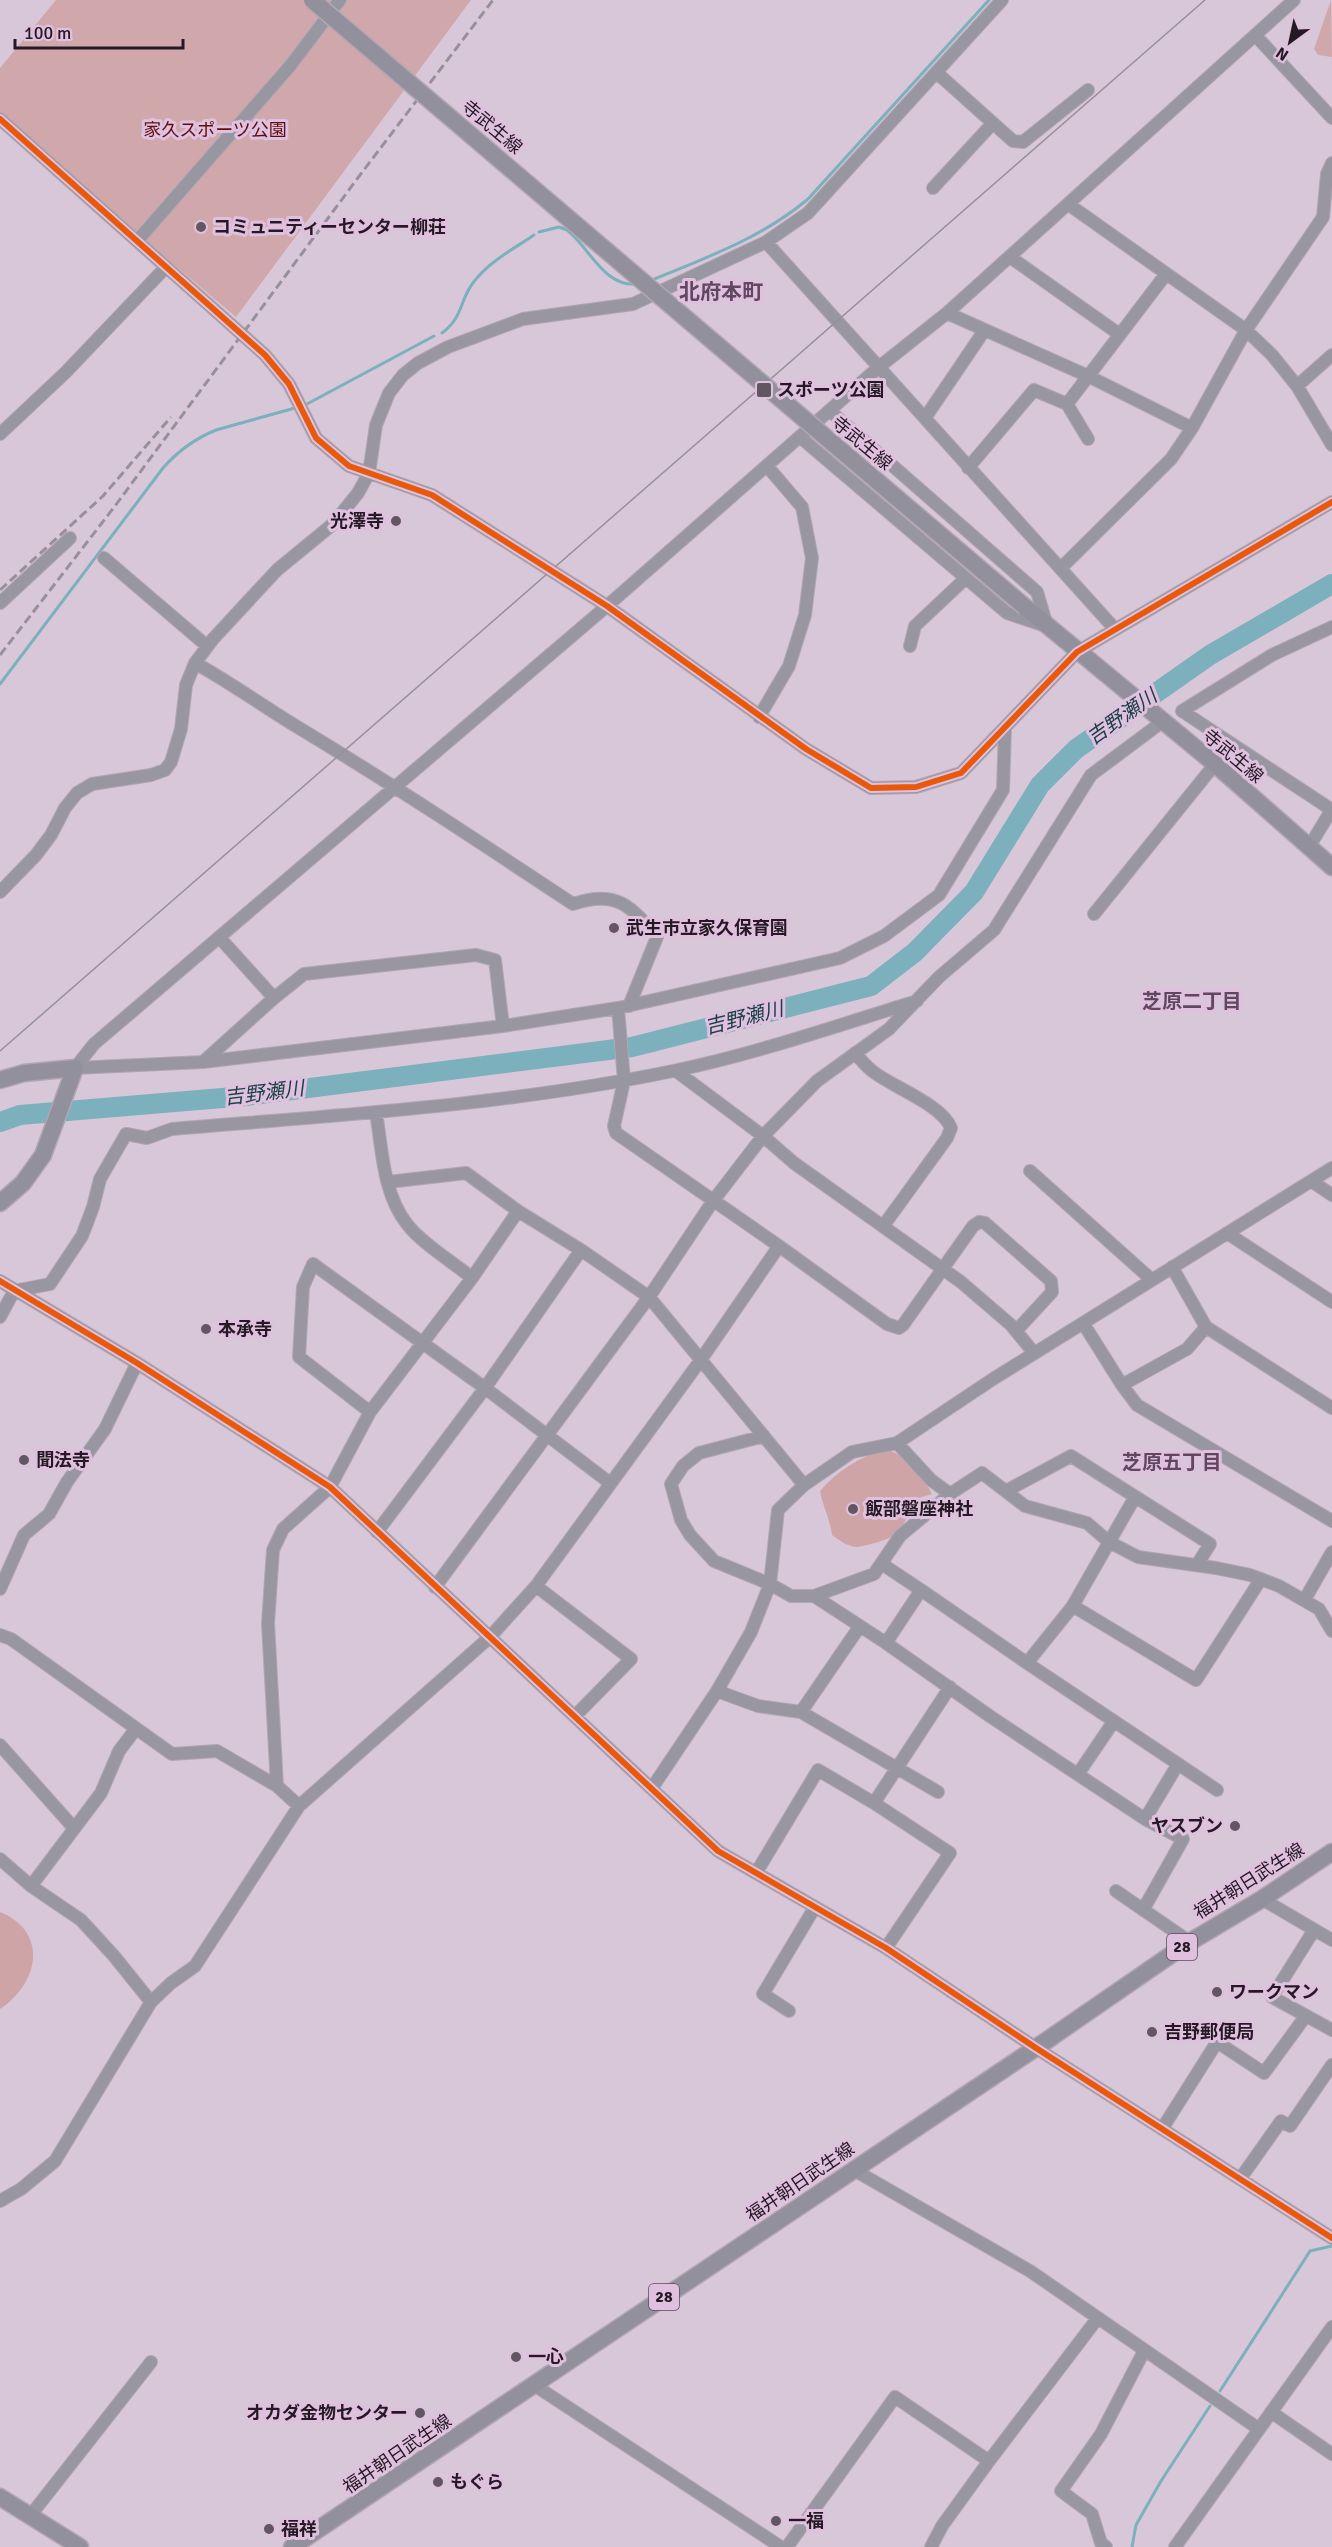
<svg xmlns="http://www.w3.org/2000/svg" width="1332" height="2547" viewBox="0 0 1332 2547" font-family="Signika,'Noto Sans JP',sans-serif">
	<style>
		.green { fill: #d0a8ab }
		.forest { fill: #cfa4a7 }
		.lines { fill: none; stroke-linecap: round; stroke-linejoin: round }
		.stream { stroke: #7cb0bd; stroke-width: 3 }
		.river { stroke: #7cb0bd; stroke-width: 20 }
		.minor-casing { stroke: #b2a6b2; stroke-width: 14 }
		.major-casing { stroke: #b2a6b2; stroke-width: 19 }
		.minor { stroke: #9897a1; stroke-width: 12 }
		.major { stroke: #92909c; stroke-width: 16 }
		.tram { stroke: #97909b; stroke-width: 1.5 }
		.rail { stroke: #97909b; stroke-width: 3; stroke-dasharray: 9 4.5; stroke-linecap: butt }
		.major-bridge-casing { stroke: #b2a6b2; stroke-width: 19; stroke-linecap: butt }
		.major-bridge { stroke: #92909c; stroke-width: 16 }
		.cycleway-casing { stroke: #dfc0de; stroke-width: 10 }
		.cycleway { stroke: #e8590c; stroke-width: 6 }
		.poi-dot { fill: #635663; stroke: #dfc0de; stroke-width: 2 }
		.labels { text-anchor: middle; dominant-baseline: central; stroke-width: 6; stroke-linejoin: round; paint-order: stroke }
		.shield { fill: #dfc0de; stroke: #5c4b5c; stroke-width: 1.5 }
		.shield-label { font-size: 16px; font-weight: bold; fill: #241924 }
		.street-label { font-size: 18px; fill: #241924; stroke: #dfc0de }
		.park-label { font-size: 18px; fill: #5d0e0e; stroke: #dfc0de }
		.poi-label { font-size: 18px; font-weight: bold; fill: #241924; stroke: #dfc0de; text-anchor: start }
		.water-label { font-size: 20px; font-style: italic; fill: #1a4146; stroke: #dfc0de }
		.neighbourhood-label { font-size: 20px; font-weight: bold; fill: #604760; stroke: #dfc0de }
		.quarter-label { font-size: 21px; font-weight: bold; fill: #604760; stroke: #dfc0de }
	</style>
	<rect width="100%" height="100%" fill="#d8c7d8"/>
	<path class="green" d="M56 0H471L236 317 0 118V68Z
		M1331 0 1332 57 1318 55 1314 49Z"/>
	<path class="forest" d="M886 1449C906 1455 923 1476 932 1494L915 1499C909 1510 906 1523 898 1533 892 1539 866 1546 857 1547 848 1547 839 1540 832 1535 830 1519 823 1507 820 1491 837 1471 861 1456 886 1449Z
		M0 1912C49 1932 39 1983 0 2009Z"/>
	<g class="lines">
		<path class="stream" d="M539 232 559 227 567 230C590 248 604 288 638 284
			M650 281C705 258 762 238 808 199L989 0
			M442 333C465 316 459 297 477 278 492 260 515 248 534 235
			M307 404 434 336
			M0 684 163 468C178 451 194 439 216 430L295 408
			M1220 2391 1310 2251 1332 2246
			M1132 2547 1136 2525 1161 2481 1210 2406"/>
		<path class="river" d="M0 1122 20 1115 246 1096 632 1047 871 986 915 952 974 892 1040 785 1076 749 1210 655 1332 584"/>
		<defs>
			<path id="minor" d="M1255 35 1332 118
				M937 73 1013 141 1023 142 1088 90
				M0 119 265 355 289 384 316 438 349 466 432 495 607 606 806 749 871 788 916 787 961 773 1077 652 1332 502
				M933 188 993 123
				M1068 204 1246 330 1272 355 1297 386 1332 445
				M137 241 290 66 340 0
				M766 242 1114 628
				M1010 257 1119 334
				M947 313 1088 376 1192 428
				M1297 386 1332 355
				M1067 404 1166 274
				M830 411 1037 592 1047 626
				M925 418 984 331
				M0 434 65 373 166 267
				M800 437 1007 613 1043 625
				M968 468 1034 390 1067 404 1088 439
				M104 558 207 646
				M1061 568 1171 459 1192 428 1246 330 1323 217 1327 174 1332 163
				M0 603 70 538
				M1332 627 1272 655 1182 711 1332 810
				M910 646 915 626 966 578
				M195 663C233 684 267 709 304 731 395 786 484 845 573 904 616 889 631 906 657 937L629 1006
				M759 717 789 666 805 615 812 558 802 507 767 466
				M1309 847 1332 809
				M0 892 36 855 51 835 65 808 77 793 92 784 151 775 165 770 171 762 181 729 186 685 195 663 213 639 277 570 333 524 358 493 369 473 376 425 389 393 403 375 418 363 448 347 523 319 633 304 766 242 808 213 1002 0
				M1094 914 1215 764
				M219 937 274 998
				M855 1053C861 1060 867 1068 875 1073 895 1088 942 1105 951 1128L947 1138 884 1225
				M203 1062 274 998 304 974 476 955 495 960 503 1026
				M75 1068 94 1044 607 606 879 367 947 313 1294 0
				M75 1068 203 1062 503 1026 618 1008 840 958 884 936 939 895 1003 790 1005 728
				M676 1071 763 1136 794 1163 961 1282 1011 1325 1034 1353
				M376 1112C382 1149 383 1194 407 1224 420 1242 454 1263 472 1278
				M1030 1171 1152 1280
				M1311 1181 1332 1195
				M388 1182 466 1173 518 1211 581 1250 649 1297 804 1485
				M1227 1233 1332 1302
				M779 1246 887 1324 899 1328 903 1325 973 1226 979 1222 985 1223 1051 1281 1052 1292 1016 1331
				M1172 1267 1206 1327 1332 1408
				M0 1281 137 1363 330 1487 718 1851 886 1948 1036 2048 1332 2238
				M0 1317 14 1291 50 1284 82 1236 93 1207 100 1179 126 1134 147 1138 172 1129C339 1115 508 1105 673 1071 755 1054 836 1026 917 1001
				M1083 1323 1122 1385 1187 1349 1206 1327
				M1122 1385 1137 1405 1332 1521
				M370 1412 299 1357 303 1287 313 1264 485 1388 610 1483
				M764 1436 699 1453 683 1466 671 1484 681 1520 690 1535 714 1561 770 1584 791 1596H814L886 1643
				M897 1443 931 1480 950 1494 982 1473 1025 1506 1087 1523 1109 1542 1138 1557 1216 1568 1250 1575 1279 1586 1319 1609 1332 1631
				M1006 1491 1071 1456 1210 1544 1197 1565
				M1135 1497 1072 1607 1027 1663 921 1590 886 1643 991 1717 1145 1819 1183 1839 1143 1910
				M377 1532 485 1388 581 1250
				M882 1564 921 1590
				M536 1586 631 1659 575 1716
				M435 1587 649 1297 713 1201 763 1136 817 1081 889 1029 939 977 994 930 1091 775 1162 722
				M0 1589 24 1535 49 1514 67 1482 105 1429 137 1363
				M814 1596 874 1574 900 1536 950 1494
				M1305 1599 1332 1552
				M1073 1606 1196 1680 1261 1579
				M0 1635 11 1639 172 1754 217 1751 277 1786 299 1806
				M1027 1663 1217 1790
				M717 1691 758 1706 801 1712 938 1792
				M801 1712 860 1626
				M0 1745 73 1827
				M1078 1774 1114 1721
				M277 1786 268 1623 273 1550 283 1529 330 1487 370 1412 472 1278 518 1211
				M652 1788 717 1691 751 1632 770 1584 778 1510 804 1485 852 1452 897 1443 993 1379 1332 1168
				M1145 1819 1178 1764
				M0 1859 31 1886 81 1920 114 1956 151 2002
				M756 1873 818 1770 874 1803
				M31 1886 101 1793 119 1751 135 1730
				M1116 1891 1190 1942
				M1262 1899 1332 1940
				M1314 1930 1272 1997 1332 2030
				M886 1948 950 1853 874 1803 950 1687
				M789 2011 763 1994 815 1907
				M1162 2129 1217 2042 1264 2073 1305 2017
				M854 2170 1030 2271 1259 2429
				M1240 2179 1281 2121 1290 2126 1332 2065
				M0 2201 21 2189 55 2161 151 2002 171 1983 195 1966 299 1806 490 1637 536 1586 700 1361 779 1246 616 1133 614 1126 624 1081 618 1008
				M534 2385 781 2547
				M1271 2412 1332 2454
				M30 2516 151 2362
				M787 2547 895 2397 989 2461
				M931 2547 942 2526 989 2461 1097 2319
				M1106 2547 1101 2543 1092 2514 1061 2491 1101 2434 1144 2351
				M1175 2547 1332 2327"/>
			<path id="major" d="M1025 607 1215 764 1332 867
				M0 1080 24 1073 75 1068 43 1155 23 1183 0 1203
				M0 2497 80 2547
				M292 2547 1043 2043 1188 1943 1262 1899 1332 1852"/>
		</defs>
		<use href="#minor" class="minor-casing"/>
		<use href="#major" class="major-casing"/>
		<use href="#minor" class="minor"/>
		<use href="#major" class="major"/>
		<path class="tram" d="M0 1051 1205 0"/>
		<path class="rail" d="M0 590 103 496 171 417
			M0 655 115 506 360 175 493 0"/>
		<defs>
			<path id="major-bridge" d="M312 0 1025 607"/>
		</defs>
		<use href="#major-bridge" class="major-bridge-casing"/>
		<use href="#major-bridge" class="major-bridge"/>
		<defs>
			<path id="cycleway" d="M0 119 265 355 289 384 316 438 349 466 432 495 607 606 806 749 871 788 916 787 961 773 1077 652 1332 502
				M0 1281 137 1363 330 1487 718 1851 886 1948 1036 2048 1332 2238"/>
		</defs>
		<use href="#cycleway" class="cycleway-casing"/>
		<use href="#cycleway" class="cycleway"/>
	</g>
	<g class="poi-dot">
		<circle cx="201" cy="227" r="6"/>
		<rect x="756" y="382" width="16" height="16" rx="3"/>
		<circle cx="396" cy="521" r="6"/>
		<circle cx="614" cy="928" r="6"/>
		<circle cx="206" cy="1329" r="6"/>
		<circle cx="24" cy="1460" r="6"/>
		<circle cx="853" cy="1509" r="6"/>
		<circle cx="1235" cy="1826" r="6"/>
		<circle cx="1217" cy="1992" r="6"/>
		<circle cx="1152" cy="2032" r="6"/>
		<circle cx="516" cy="2357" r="6"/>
		<circle cx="420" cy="2413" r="6"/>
		<circle cx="438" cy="2482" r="6"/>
		<circle cx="776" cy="2521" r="6"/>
		<circle cx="269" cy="2529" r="6"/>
	</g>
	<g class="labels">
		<g class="shield">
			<rect x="1167" y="1934" width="30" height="26" rx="4.5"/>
			<rect x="649" y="2284" width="30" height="26" rx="4.5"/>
		</g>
		<g class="shield-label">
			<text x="1182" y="1947">28</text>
			<text x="664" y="2297">28</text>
		</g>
		<g class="street-label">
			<text transform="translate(492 127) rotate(40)">寺武生線</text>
			<text transform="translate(862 443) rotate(40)">寺武生線</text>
			<text transform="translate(1233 756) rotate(40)">寺武生線</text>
			<text transform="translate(1249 1881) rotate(-32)">福井朝日武生線</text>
			<text transform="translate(800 2182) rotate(-34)">福井朝日武生線</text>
			<text transform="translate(397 2454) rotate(-34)">福井朝日武生線</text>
		</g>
		<g class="park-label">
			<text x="215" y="130">家久スポーツ公園</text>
		</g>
		<g class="poi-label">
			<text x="213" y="227">コミュニティーセンター柳荘</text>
			<text x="777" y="390">スポーツ公園</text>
			<text x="384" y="521" text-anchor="end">光澤寺</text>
			<text x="626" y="928">武生市立家久保育園</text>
			<text x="218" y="1329">本承寺</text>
			<text x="36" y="1460">聞法寺</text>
			<text x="865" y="1509">飯部磐座神社</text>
			<text x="1223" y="1826" text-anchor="end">ヤスブン</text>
			<text x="1229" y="1992">ワークマン</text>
			<text x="1164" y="2032">吉野郵便局</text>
			<text x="528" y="2357">一心</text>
			<text x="408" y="2413" text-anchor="end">オカダ金物センター</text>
			<text x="450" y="2482">もぐら</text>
			<text x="788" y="2521">一福</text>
			<text x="281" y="2529">福祥</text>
		</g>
		<g class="water-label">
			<text transform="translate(1122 717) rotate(-35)">吉野瀬川</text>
			<text transform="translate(744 1018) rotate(-14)">吉野瀬川</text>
			<text transform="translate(264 1093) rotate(-7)">吉野瀬川</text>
		</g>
		<g class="neighbourhood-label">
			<text x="1192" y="1001">芝原二丁目</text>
			<text x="1172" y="1462">芝原五丁目</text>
		</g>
		<g class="quarter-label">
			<text x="721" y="292">北府本町</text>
		</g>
	</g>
	<g transform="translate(1290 42) rotate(213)" stroke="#dfc0de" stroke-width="4.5" paint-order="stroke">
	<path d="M0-4.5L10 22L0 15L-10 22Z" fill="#241924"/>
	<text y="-9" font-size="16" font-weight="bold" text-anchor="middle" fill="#241924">N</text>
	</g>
	<path d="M15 39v9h168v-9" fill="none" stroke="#241924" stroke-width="3"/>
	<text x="24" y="39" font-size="18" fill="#241924" stroke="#dfc0de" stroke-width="4.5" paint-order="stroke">100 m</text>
</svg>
